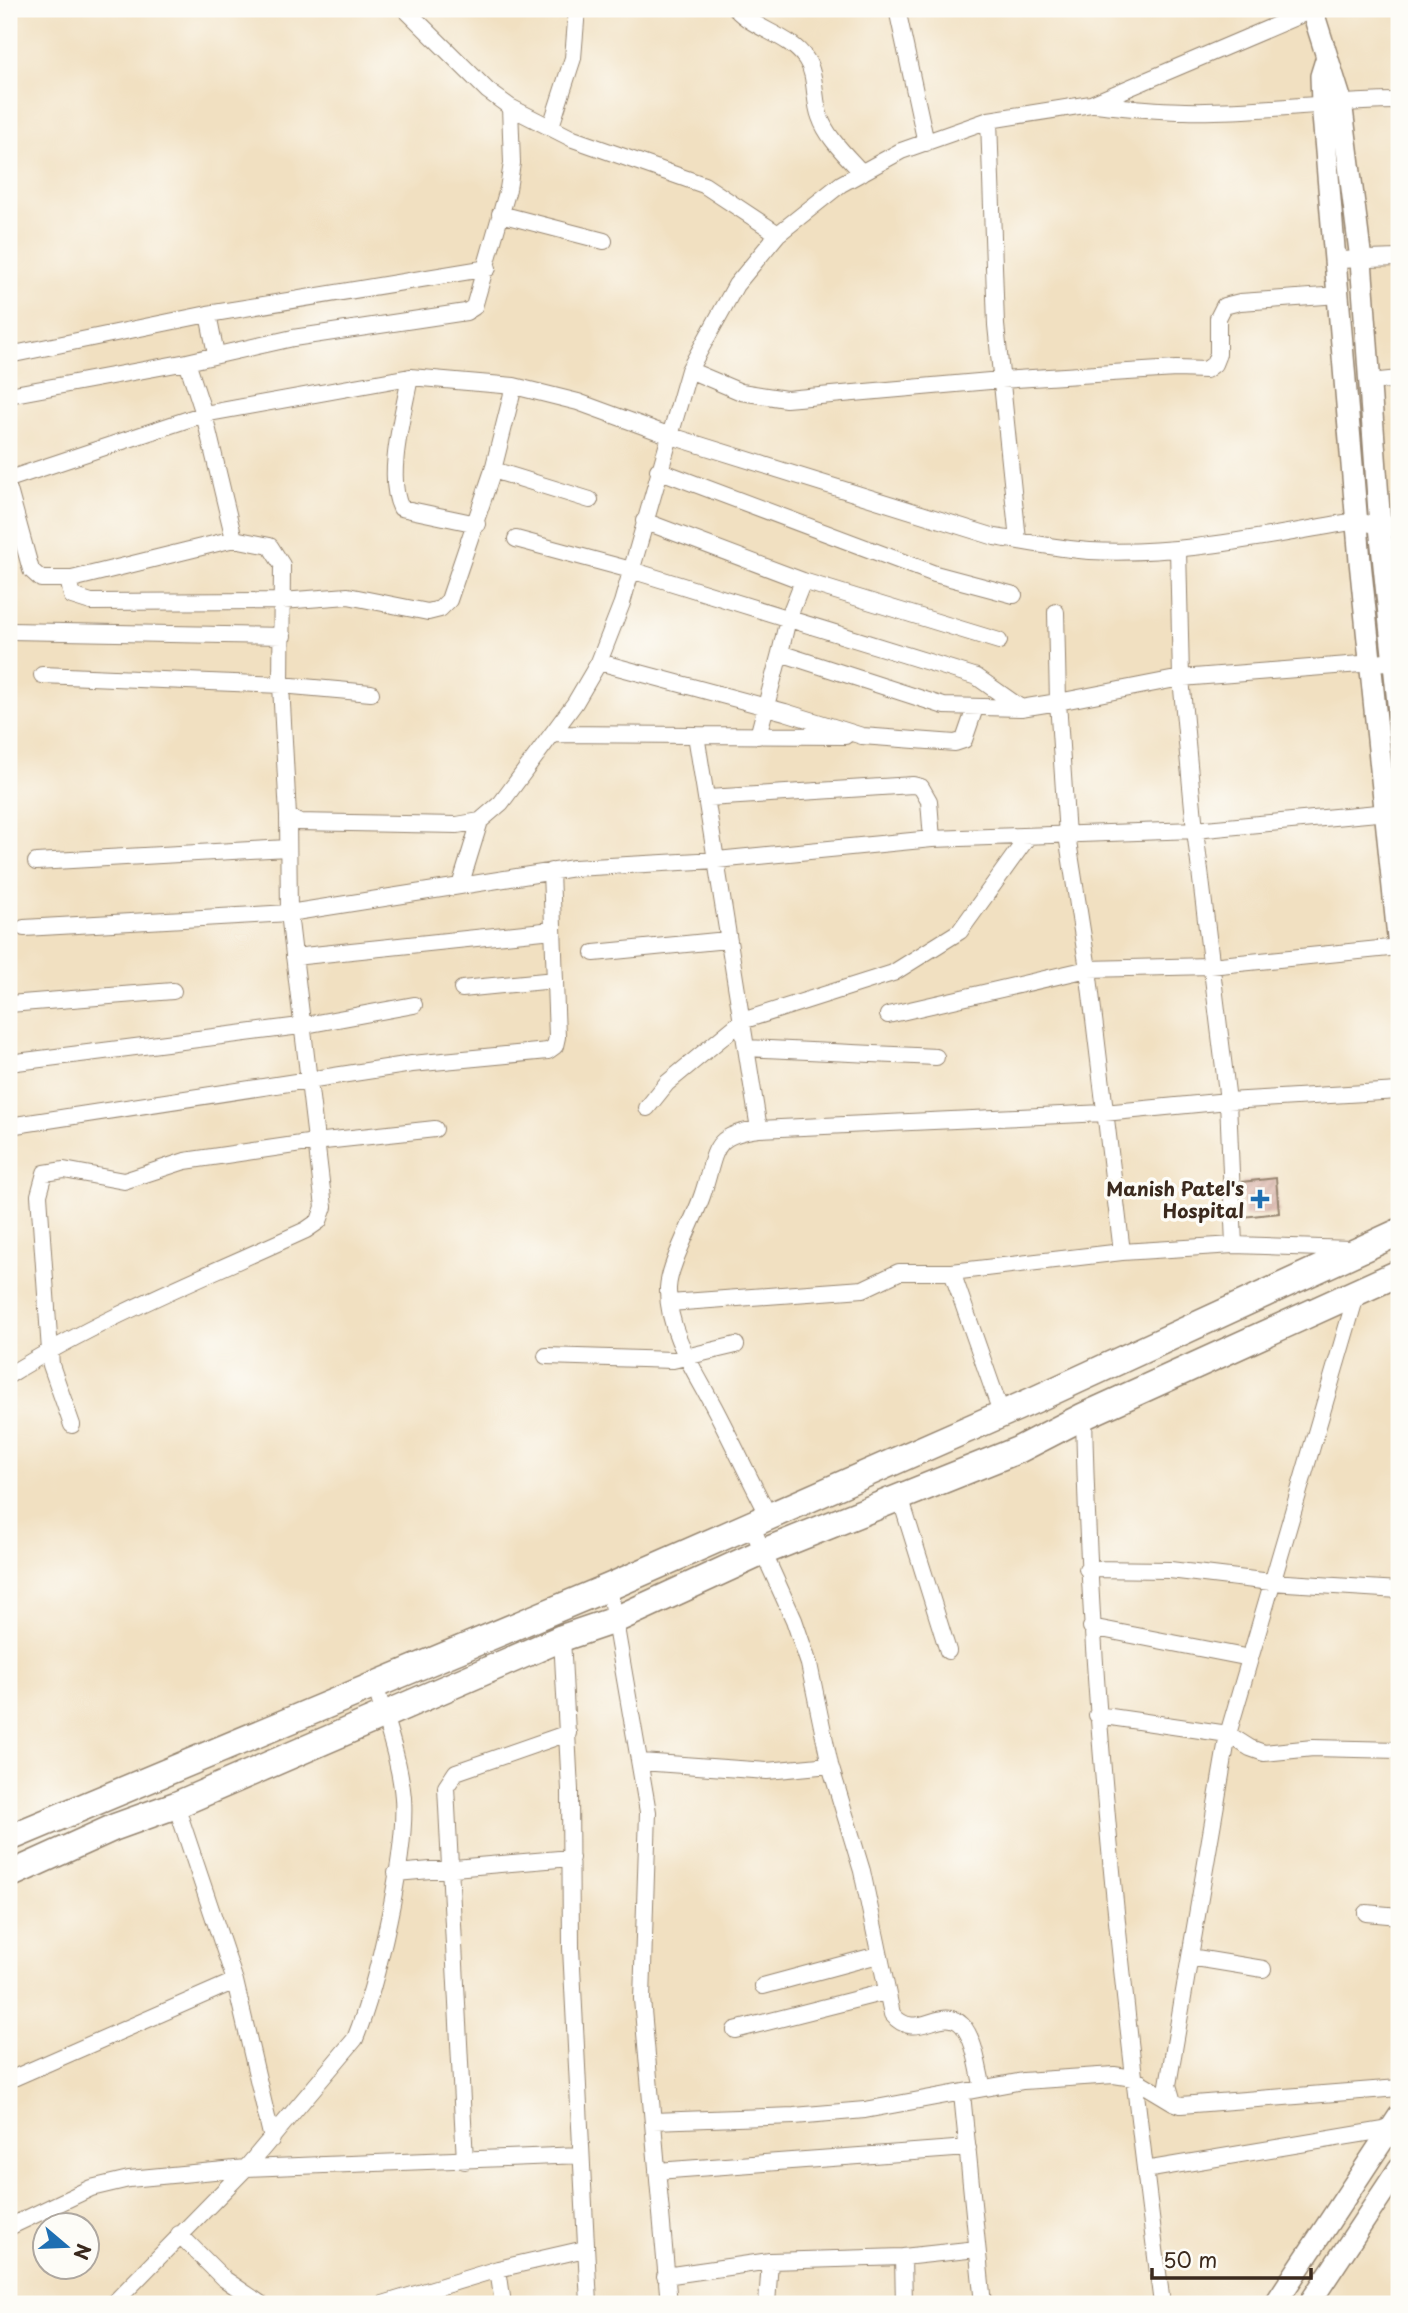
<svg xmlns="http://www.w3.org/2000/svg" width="1408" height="2313" viewBox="0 0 1408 2313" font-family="'Playpen Sans',sans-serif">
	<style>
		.building { fill: url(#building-hatch) }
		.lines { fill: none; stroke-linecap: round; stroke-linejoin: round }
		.minor-casing { stroke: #968570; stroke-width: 18 }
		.tertiary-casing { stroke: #968570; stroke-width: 24 }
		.primary-casing { stroke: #968570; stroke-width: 29 }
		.minor { stroke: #fff; stroke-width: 16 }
		.tertiary { stroke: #fff; stroke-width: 21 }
		.primary { stroke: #fff; stroke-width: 26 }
		.poi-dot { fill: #1f6fb2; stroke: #fdfcf7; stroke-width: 2.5 }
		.labels { text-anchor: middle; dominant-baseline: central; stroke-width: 7; stroke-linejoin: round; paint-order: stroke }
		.poi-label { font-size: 19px; font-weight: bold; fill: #3b2a1e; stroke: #fdfcf7; text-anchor: end }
	</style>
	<defs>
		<pattern id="building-hatch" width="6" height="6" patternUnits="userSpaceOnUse" patternTransform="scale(1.75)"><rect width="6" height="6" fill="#d3a194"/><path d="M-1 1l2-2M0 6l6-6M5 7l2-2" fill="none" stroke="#ac8378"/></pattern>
	</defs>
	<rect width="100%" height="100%" fill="#fdfcf7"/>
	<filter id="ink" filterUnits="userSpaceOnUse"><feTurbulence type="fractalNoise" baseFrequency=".0143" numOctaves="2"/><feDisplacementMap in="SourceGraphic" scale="14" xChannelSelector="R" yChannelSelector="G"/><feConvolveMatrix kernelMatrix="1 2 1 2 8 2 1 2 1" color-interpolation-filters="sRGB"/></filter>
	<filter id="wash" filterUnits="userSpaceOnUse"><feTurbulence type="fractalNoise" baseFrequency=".00686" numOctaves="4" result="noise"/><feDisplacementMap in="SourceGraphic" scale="28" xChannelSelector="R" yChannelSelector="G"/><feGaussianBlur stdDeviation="1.57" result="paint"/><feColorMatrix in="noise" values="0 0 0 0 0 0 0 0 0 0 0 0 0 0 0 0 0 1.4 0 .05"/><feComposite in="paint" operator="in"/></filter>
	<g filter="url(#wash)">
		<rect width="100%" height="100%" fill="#f1e0c1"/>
		<g id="blocks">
			<path class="building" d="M1276 1178 1279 1213 1243 1217 1242 1182Z"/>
		</g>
	</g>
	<g filter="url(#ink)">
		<use href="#blocks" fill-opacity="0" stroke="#968570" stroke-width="2"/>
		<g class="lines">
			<defs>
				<path id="minor" d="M405 9 488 91 510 107 573 139 704 185 778 234
					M736 9C755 30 790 35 806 59 817 75 813 99 820 117 827 138 847 156 862 173
					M897 9 926 143
					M1094 104C1125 107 1155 111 1185 111 1257 113 1328 101 1399 101
					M989 120 996 325 1018 540
					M551 126 573 58 577 9
					M500 214 604 241
					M1337 260 1399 258
					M208 314 488 268
					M9 355 208 314 216 354
					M187 362 204 414 234 539 270 546 282 565 281 685 288 816 297 822 457 825 480 821 501 803 575 703 599 662 622 603 689 370 736 285 778 234 841 184 901 151 989 120 1091 104 1312 10
					M689 370 741 392 786 399 1001 380 1176 369 1206 370 1214 364 1218 354V318L1224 306 1240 302 1339 295
					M410 377C404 411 385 477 401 508L477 524
					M1370 382 1399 379
					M514 386 493 470 590 500
					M9 395 187 362 293 338 466 312 474 307 508 189 512 163 510 107
					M658 470 935 574 1014 595
					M9 479 204 414 410 377 514 386 578 402 668 435 995 537C1026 542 1059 549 1090 551 1179 556 1270 535 1357 521L1380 526 1399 523
					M9 490 31 570 41 579H72L234 539
					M644 521 803 581 999 641
					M516 539 631 570 977 677 1021 708
					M1178 549 1181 678 1195 830 1228 1101 1234 1245
					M68 579 72 596 91 602 282 601 348 596 428 612 440 609 449 600 493 470
					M803 581 788 619 780 653 944 706 1021 708 1058 702 1056 612
					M9 631 283 636
					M599 662 785 712 862 736 955 743 964 740 975 708
					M42 675 281 685 371 693
					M552 734 696 735 759 1129
					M696 735 845 736
					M758 736 780 653
					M708 798 913 785 921 787 929 801 932 839
					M288 816 289 913 574 868 717 860 932 839 1195 830 1399 811
					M36 862 288 848
					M460 886 480 821
					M594 953 727 940
					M294 957 553 930
					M462 989 555 980
					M9 1004 173 991
					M888 1015 1088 969 1210 966 1399 947
					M746 1048 936 1057
					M9 1063 300 1026 414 1005
					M647 1108 667 1083 742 1021 893 973 960 931 1027 838
					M9 1126 412 1064 548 1051 555 1046 557 1037 551 871
					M1122 1252 1088 969 1067 835 1058 702 1181 678 1399 661
					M952 1272 1002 1415
					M1358 1289 1228 1734 1168 2085 1173 2102 1181 2105 1399 2088
					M670 1303 863 1289 899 1272H952L1122 1252 1234 1245 1351 1249
					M546 1356 673 1360 736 1345
					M9 1375C102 1317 206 1276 306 1230L319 1221 324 1207 289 913 24 928
					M1084 1416C1090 1713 1124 2009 1162 2304
					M72 1425 51 1365 39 1195 45 1173 64 1170 124 1181 185 1161 315 1142 435 1129
					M900 1497 948 1651
					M769 1516C750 1480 733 1443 714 1407 695 1371 667 1331 668 1288 669 1264 695 1219 703 1193 717 1151 710 1135 759 1129L1104 1113 1228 1101 1399 1091
					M751 1525 794 1620 809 1664 830 1765 862 1871 892 2014C916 2044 941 2004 962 2025 975 2039 978 2069 983 2088
					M1087 1569 1170 1570 1271 1582 1399 1590
					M609 1587 648 1812 642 1999 669 2304
					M1091 1627 1250 1658
					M562 1638 570 1790 571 1948 589 2304
					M1097 1715 1228 1734 1250 1748 1264 1753 1313 1748 1399 1750
					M641 1762 767 1771 830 1765
					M176 1805 235 1981 272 2139
					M396 1873 571 1858
					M1366 1913 1399 1916
					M1190 1957 1263 1969
					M763 1986 878 1955
					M735 2030 885 1992
					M9 2080 235 1981
					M962 2094 983 2304
					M653 2121 794 2116 865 2110 1023 2081 1114 2075 1133 2078 1173 2102
					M465 2161 446 1787 456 1772 568 1733
					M1145 2170 1390 2129
					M657 2171 968 2148
					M9 2227 91 2188 129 2179 246 2168 581 2155
					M179 2234 223 2278 261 2304
					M903 2257 977 2249
					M498 2269 503 2304
					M665 2276 770 2261 903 2257 904 2304
					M113 2304 246 2168 355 2039C377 1985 407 1855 403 1798 400 1760 385 1721 375 1684
					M383 2304 498 2269 585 2249
					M767 2304 770 2261"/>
				<path id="tertiary" d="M1312 9 1341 101 1361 260 1380 526 1399 713
					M1326 60 1321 76 1322 103 1360 561 1399 947
					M1275 2304 1399 2116
					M1309 2304 1399 2168"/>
				<path id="primary" d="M9 1838 609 1587 1034 1400 1399 1232
					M9 1875 115 1827 176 1805 562 1638 615 1620 763 1552 1018 1450 1084 1416 1399 1273"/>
			</defs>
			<use href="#minor" class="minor-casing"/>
			<use href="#tertiary" class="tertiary-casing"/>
			<use href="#primary" class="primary-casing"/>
			<use href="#minor" class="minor"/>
			<use href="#tertiary" class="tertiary"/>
			<use href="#primary" class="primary"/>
		</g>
	</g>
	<path class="poi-dot" d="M1256.5 1188.5h7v7h7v7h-7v7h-7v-7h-7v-7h7z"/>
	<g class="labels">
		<g class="poi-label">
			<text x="1244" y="1188">Manish Patel's<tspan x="1244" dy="22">Hospital</tspan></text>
		</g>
	</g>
	<rect width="1408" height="2313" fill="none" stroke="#fdfcf7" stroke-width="35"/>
	<g transform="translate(66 2246) rotate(109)"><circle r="33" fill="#fdfcf7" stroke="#afa8a0" stroke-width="2"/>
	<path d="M0-5L12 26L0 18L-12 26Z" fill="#1f6fb2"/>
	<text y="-10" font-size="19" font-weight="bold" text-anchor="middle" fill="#3b2a1e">N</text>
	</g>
	<path d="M1152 2268v10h159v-10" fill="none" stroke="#3b2a1e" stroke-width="3.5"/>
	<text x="1163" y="2268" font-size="21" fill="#3b2a1e" stroke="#fdfcf7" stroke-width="5" paint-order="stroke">50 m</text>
</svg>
